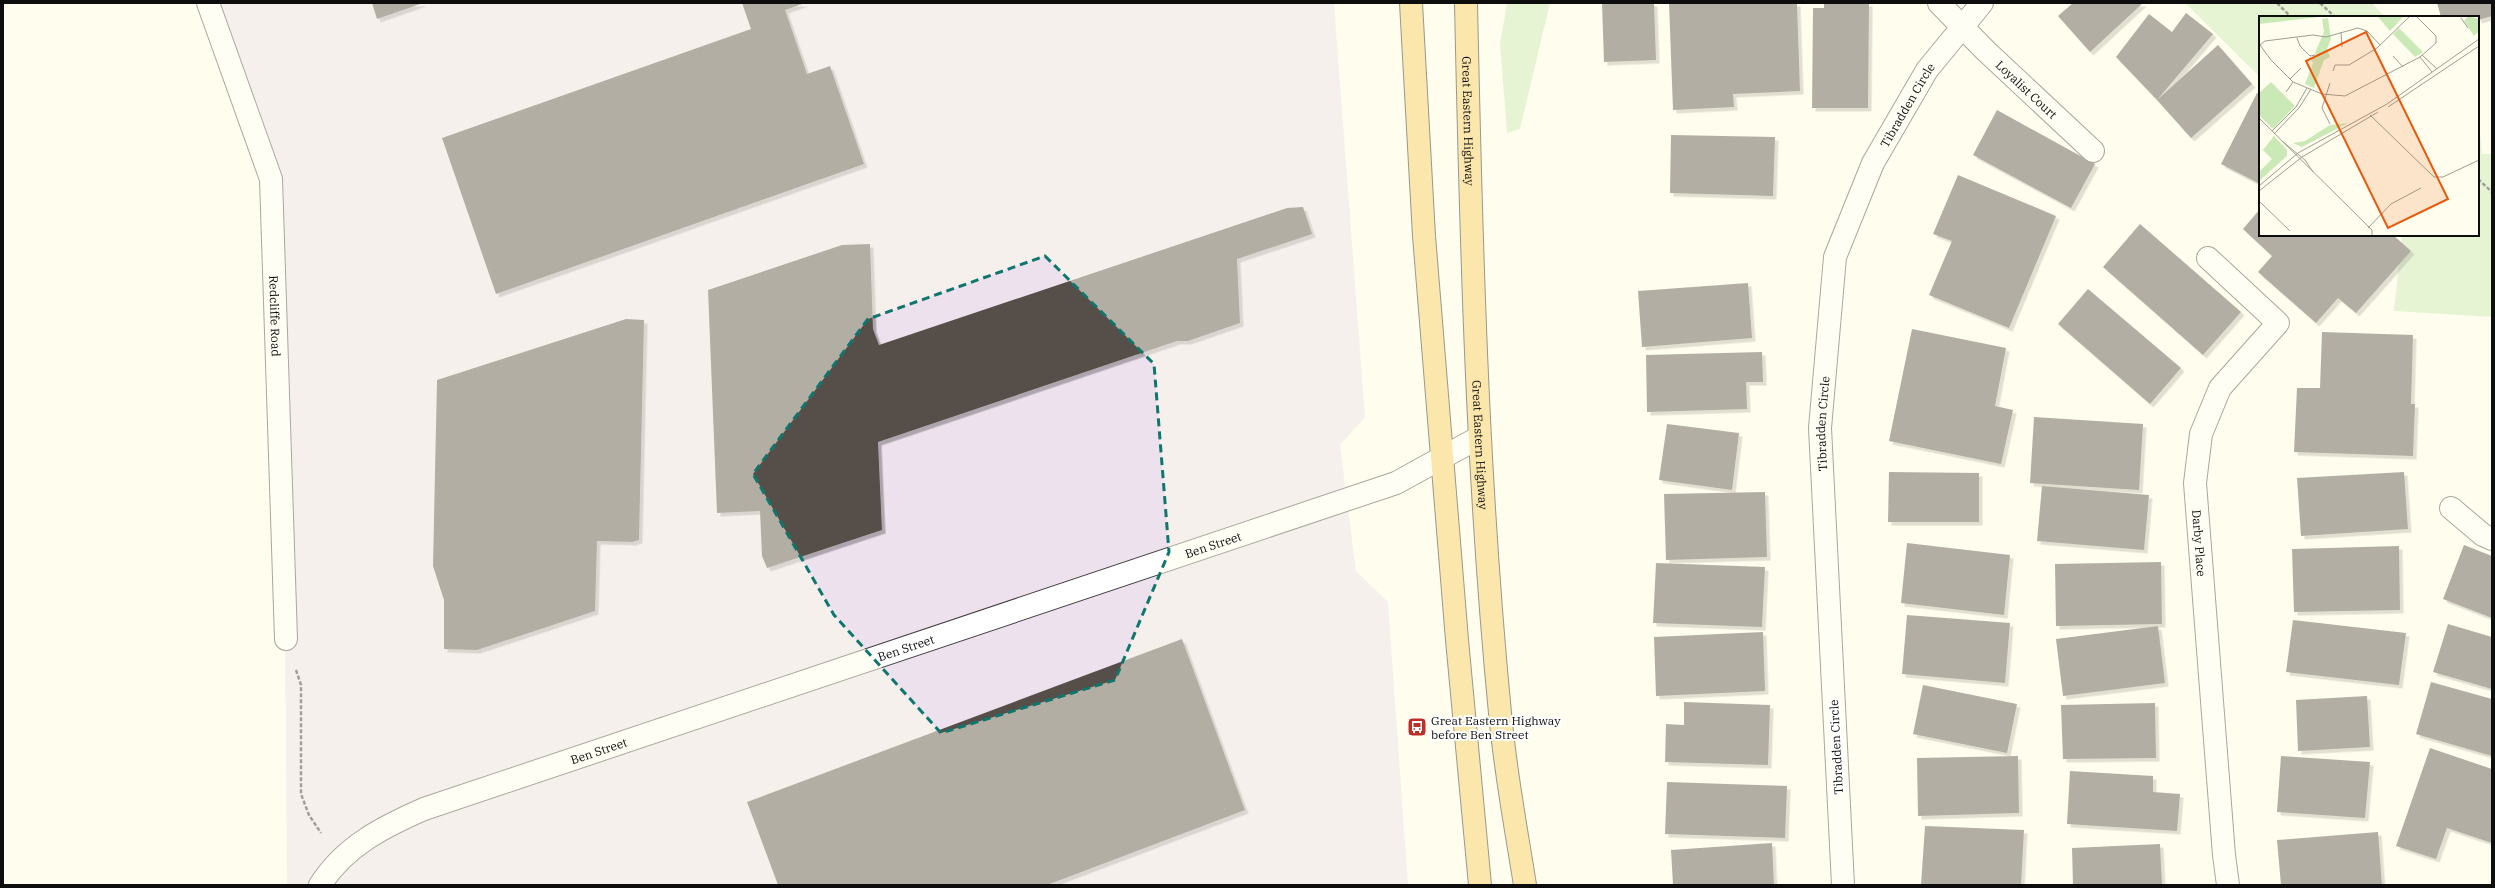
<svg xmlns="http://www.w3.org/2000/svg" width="2495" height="888" viewBox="0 0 2495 888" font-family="'IBM Plex Serif',serif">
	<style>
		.industrial { fill: #ece1ec }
		.green { fill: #cbe9b7 }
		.building { fill: #565049; filter: url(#shadow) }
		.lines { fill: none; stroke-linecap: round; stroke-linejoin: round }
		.minor-casing { stroke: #404040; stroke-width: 24 }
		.trunk-casing { stroke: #1e1e1e; stroke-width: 24 }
		.path { stroke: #2f2f2f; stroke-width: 2.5; stroke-dasharray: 4 2; stroke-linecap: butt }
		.minor { stroke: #fff; stroke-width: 22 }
		.trunk { stroke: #f6cb5d; stroke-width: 22 }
		.marked { fill: none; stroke: #0f766e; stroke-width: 3; stroke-dasharray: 8 5; stroke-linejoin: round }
		.labels { text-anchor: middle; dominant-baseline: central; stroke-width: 4; stroke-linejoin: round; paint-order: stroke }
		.street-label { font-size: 12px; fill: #0d0d0d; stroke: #fff }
		.poi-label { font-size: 12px; fill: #0d0d0d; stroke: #fff; text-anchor: start }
		.inset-road { fill: none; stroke: #9e9d93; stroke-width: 1 }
		.view { fill: #e8590c; fill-opacity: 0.15; stroke: #e8590c; stroke-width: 2 }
		.inset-edge { fill: none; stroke: #0d0d0d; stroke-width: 2 }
	</style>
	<defs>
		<filter id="shadow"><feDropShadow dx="3.5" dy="3.5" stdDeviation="0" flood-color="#0004"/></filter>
	</defs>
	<rect width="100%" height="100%" fill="#fffded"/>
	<path class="industrial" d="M201 3H1334L1365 417 1340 445 1356 571 1388 602 1408 885H287L285 636 271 179Z"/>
	<path class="green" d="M1507 3H1550L1520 129 1507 133 1500 44Z
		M2185 3H2372L2385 17H2260V77Z
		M2478 109 2482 154H2492V317L2394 311 2402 235H2478Z"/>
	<path class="building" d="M372 3H423L377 19Z
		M742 3H805L785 10 807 74 830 66 864 164 496 294 442 138 751 29Z
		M1602 3H1654L1656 60 1604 62Z
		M1669 3H1797L1800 91 1733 94 1734 107 1673 110Z
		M1824 3H1869L1868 108H1812L1813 8H1824Z
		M2073 3H2143L2090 52 2058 16Z
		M2437 3H2492V16L2478 20V17H2441Z
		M2186 13 2213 34 2157 100 2116 57 2149 14 2172 32Z
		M2218 45 2252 84 2191 138 2157 100Z
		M2257 93 2260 94V184L2221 164Z
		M1997 110 2095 164 2071 208 1973 155Z
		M1671 135 1775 137 1773 196 1670 193Z
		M1958 175 2056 216 2009 328 1929 295 1952 241 1933 234Z
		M1303 207 1312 234 1237 259 1240 323 1188 341H1177L878 442 882 530 767 568 762 556 760 511 717 513 708 290 842 245 870 244 873 329 879 345 1287 208Z
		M2260 209V235H2393L2411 251 2356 313 2338 298 2316 323 2258 272 2272 256 2243 229Z
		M2140 224 2241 312 2203 355 2103 267Z
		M1748 283 1752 338 1642 347 1638 291Z
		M2088 289 2181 368 2150 404 2058 324Z
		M626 319 644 320 639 540 632 542 597 541 595 611 477 650 444 649V600L433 566 437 380Z
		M1912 329 2006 348 1995 406 2013 410 2001 464 1889 441Z
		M2322 332 2413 335 2411 404H2415L2413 456 2294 452 2297 388H2320Z
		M1762 352 1763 382H1746L1747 409 1647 412 1646 355Z
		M2034 417 2143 424 2139 490 2030 483Z
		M1667 424 1739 433 1732 490 1659 480Z
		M1889 472 1979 473V522H1888Z
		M2404 472 2408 529 2301 536 2297 478Z
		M2042 486 2149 495 2144 550 2037 541Z
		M1765 492 1767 557 1666 560 1664 494Z
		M1907 543 2010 555 2004 615 1901 603Z
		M2464 545 2492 556V618L2443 599Z
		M2399 546 2400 610 2294 612 2292 549Z
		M2161 562 2162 624 2056 626 2055 564Z
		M1656 563 1765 567 1762 627 1653 623Z
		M1907 615 2010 623 2005 683 1902 674Z
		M2293 620 2406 633 2399 685 2286 672Z
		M2448 624 2492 637V689L2433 672Z
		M2158 626 2165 683 2063 696 2056 639Z
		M1763 632 1765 691 1656 696 1654 637Z
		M1182 639 1245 810 1047 885H778L747 802Z
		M2431 682 2492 699V756L2416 734Z
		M1923 685 2017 704 2007 753 1913 734Z
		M2367 696 2370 747 2298 751 2296 700Z
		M1684 702 1770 705 1768 765 1665 762 1666 724 1684 725Z
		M2155 703 2156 758 2063 759 2061 705Z
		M2430 748 2492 769V843L2447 828 2436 859 2396 846Z
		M2018 756 2019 813 1918 816 1917 758Z
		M2281 756 2370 762 2365 818 2277 812Z
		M2070 771 2153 776V792L2180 794 2177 831 2067 824Z
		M1667 782 1787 786 1785 838 1665 834Z
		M1925 826 2024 830 2021 885H1921Z
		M2378 832 2382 885H2281L2277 840Z
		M1772 843 1774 885H1673L1671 850Z
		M2160 844 2162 885H2073L2072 848Z"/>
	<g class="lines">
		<defs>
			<g id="minor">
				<path id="s1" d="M208 3 271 179 286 639"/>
				<path id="s2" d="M1939 3 1986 51 2093 151"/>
				<path id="s3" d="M2208 258 2278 323 2220 388 2201 434 2195 483 2224 855 2228 885"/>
				<path d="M2451 508 2483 535 2492 539"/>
				<path id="s4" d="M320 885C345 846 383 827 424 809L1396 483 1478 438"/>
				<path id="s5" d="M1843 885 1820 428 1835 257 1873 163 1927 70 1982 3"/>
			</g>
			<g id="trunk">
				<path d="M1411 3 1424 236 1457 640 1480 885"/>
				<path id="s6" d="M1466 3C1471 240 1477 477 1500 713 1505 771 1516 828 1525 885"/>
			</g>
		</defs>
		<use href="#minor" class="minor-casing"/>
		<use href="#trunk" class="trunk-casing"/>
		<path class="path" d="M2277 3 2291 17
			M2320 3 2335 17
			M2478 179 2492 192
			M296 670 301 685V794L309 815 321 833"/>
		<use href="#minor" class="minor"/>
		<use href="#trunk" class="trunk"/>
	</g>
	<path d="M0 0H2495V888H0ZM1045 256 1154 364 1169 552 1115 680 941 733 834 615 753 474 868 319Z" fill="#fffded" fill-opacity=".55" fill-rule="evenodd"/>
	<path class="marked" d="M1045 256 1154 364 1169 552 1115 680 941 733 834 615 753 474 868 319Z"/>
	<defs>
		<symbol id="bus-square" viewBox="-11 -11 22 22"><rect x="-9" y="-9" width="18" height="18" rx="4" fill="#bc3026" stroke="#fff"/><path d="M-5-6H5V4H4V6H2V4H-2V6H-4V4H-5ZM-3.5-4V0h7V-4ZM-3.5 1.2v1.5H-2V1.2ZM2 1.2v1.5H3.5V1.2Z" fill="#fff"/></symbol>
	</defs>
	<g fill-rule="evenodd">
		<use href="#bus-square" x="1406" y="716" width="22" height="22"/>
	</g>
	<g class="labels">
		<g class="street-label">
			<text stroke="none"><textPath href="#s2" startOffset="123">Loyalist Court</textPath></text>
			<text stroke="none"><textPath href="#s5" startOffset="798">Tibradden Circle</textPath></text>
			<text stroke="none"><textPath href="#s6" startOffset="118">Great Eastern Highway</textPath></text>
			<text stroke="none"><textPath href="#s1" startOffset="324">Redcliffe Road</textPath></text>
			<text stroke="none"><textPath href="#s5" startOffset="462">Tibradden Circle</textPath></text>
			<text stroke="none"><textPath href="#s6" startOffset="442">Great Eastern Highway</textPath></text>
			<text stroke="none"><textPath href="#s3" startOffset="342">Darby Place</textPath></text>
			<text stroke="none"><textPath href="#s4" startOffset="963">Ben Street</textPath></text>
			<text stroke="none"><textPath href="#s4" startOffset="639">Ben Street</textPath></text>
			<text transform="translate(1836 747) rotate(-93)">Tibradden Circle</text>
			<text stroke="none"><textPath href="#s4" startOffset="315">Ben Street</textPath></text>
		</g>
		<g class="poi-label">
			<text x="1431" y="720">Great Eastern Highway<tspan x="1431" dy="14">before Ben Street</tspan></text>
		</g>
	</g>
	<g transform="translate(2259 16)">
		<rect width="220" height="220" fill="#fffded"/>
		<path d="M0 0H69L0 8ZM118 0H145L131 15ZM209 0 220 3V15L215 20 205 5ZM69 2 72 23 68 33 71 41 65 44 55 72 46 68 54 47 52 44 58 40 56 37 65 16 63 3ZM140 12 164 36 156 41 134 18ZM12 66 36 90 14 113 0 99V77ZM89 107 43 131 34 127 46 125 71 109ZM15 120 28 134V140L0 165V156L13 143 4 134Z" fill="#cbe9b7"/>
		<path class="inset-road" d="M202 2 209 12M82 16 83 31M38 22 41 30 51 40 56 39M121 29 108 15 99 12 67 21 54 19 6 25 1 29 12 44 34 66 63 78 86 80 161 41 177 27V20L157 0M163 39 178 53M134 40 144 51M161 41 173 56M74 55 76 49H90L118 32 151 0M31 63 42 52M27 76 34 66M129 91 220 30M111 99 175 161H184L220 144M0 102 113 214V220M71 108 63 92 71 67M13 115 37 91 48 72M15 118 40 92 52 73M23 125 46 144 54 156M0 170 39 137 128 88 220 23M0 175 43 141 119 96M0 185 31 215M109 212 132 188 162 172"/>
		<path class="view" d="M107 16 189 183 129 212 47 45Z"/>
		<rect width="220" height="220" class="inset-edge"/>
	</g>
	<rect width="2495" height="888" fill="none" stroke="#0d0d0d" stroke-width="8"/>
</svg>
